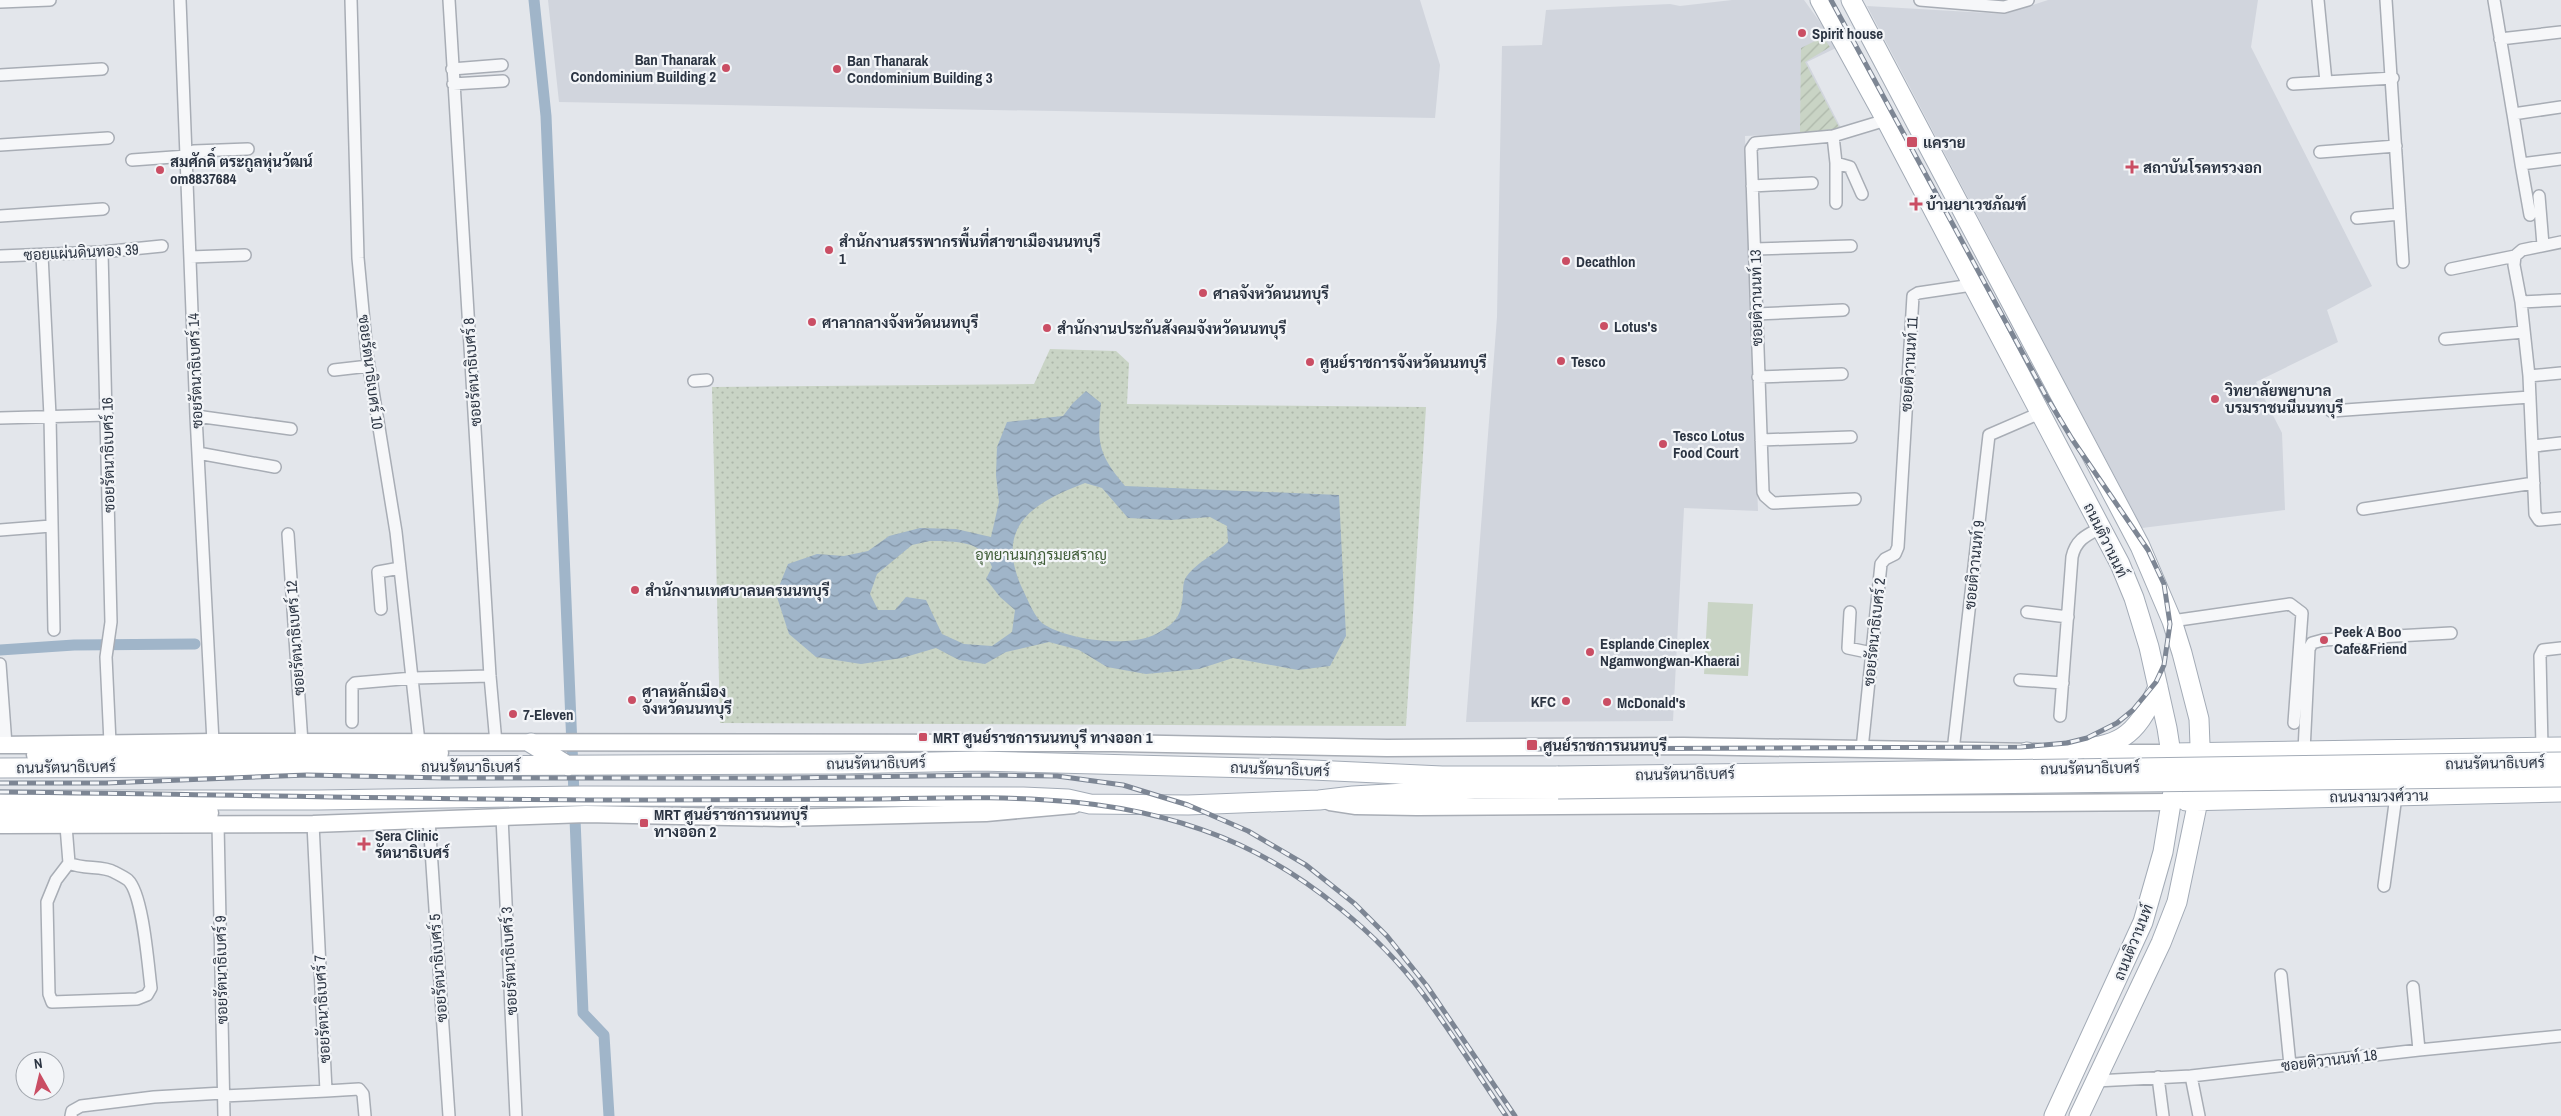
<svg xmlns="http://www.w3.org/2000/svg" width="2561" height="1116" viewBox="0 0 2561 1116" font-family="'Archivo Narrow',Sarabun,sans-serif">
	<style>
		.built { fill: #d1d5dd }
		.park { fill: url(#park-dots) }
		.garden { fill: url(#garden-furrows) }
		.pitch { fill: #c9d4c5 }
		.water { fill: url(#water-waves); fill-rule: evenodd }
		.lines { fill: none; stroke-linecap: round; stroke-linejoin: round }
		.canal { stroke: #a0b5c9; stroke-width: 11 }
		.street-casing { stroke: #a8adb5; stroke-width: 14 }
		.secondary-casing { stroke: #a8adb5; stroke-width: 19 }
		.primary-casing { stroke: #a3abb6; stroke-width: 21 }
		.street { stroke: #f6f7f9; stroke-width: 11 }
		.secondary { stroke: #fff; stroke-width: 16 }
		.primary { stroke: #fff; stroke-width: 19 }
		.rail-casing { stroke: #7d8694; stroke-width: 5 }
		.rail { stroke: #f3f5f8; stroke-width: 3; stroke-dasharray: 9; stroke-linecap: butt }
		.primary-bridge-casing { stroke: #a3abb6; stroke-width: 21; stroke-linecap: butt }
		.primary-bridge { stroke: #fff; stroke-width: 19 }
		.poi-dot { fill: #ca4e64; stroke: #f3f5f8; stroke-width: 2 }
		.labels { text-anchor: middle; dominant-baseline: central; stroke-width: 4.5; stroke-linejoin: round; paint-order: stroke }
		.poi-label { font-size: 15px; font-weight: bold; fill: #2b3442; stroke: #f3f5f8; text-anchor: start }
		.street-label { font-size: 15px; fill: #2b3442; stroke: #f3f5f8 }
		.park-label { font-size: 15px; fill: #415e39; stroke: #f3f5f8 }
	</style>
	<defs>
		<pattern id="park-dots" width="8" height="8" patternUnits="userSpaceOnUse" patternTransform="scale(1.25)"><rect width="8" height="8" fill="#c9d4c5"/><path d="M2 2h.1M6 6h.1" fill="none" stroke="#adb7aa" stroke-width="1.8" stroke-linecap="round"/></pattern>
		<pattern id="garden-furrows" width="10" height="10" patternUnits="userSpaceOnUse" patternTransform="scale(1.25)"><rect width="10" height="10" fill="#c9d4c5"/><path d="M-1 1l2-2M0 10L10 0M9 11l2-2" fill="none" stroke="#adb7aa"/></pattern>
		<pattern id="water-waves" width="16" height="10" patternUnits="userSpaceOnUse" patternTransform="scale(1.25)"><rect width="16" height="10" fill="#a0b5c9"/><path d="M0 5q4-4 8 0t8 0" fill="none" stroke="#8394a5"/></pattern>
	</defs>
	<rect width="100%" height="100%" fill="#e3e6eb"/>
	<path class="built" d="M548 0H1420L1440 65 1435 118 559 102Z
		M1732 0H1804L1838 47 1807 62 1843 132 1745 136 1758 511 1684 508 1673 721 1466 722 1497 317 1502 46 1542 45 1546 10 1670 4 1680 6Z
		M2048 0H2258L2251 47 2372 286 2327 310 2338 342 2256 382 2282 433 2285 510 2142 528 1867 6 2005 14Z"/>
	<path class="park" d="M1050 349 1116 351 1129 363 1127 404 1426 407 1406 726 720 723 712 387 1034 384Z"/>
	<path class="garden" d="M1823 37 1830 47 1805 62 1841 131 1800 133 1801 48Z"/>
	<path class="pitch" d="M1708 602 1753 604 1748 676 1704 674Z"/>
	<path class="water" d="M1086 391 1101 403C1097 443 1098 454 1125 486L1339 495 1346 636 1330 666 1298 670 1233 658 1199 669 1146 674 1107 667 1079 650 1049 642 1006 652 985 664 959 660 936 648 902 658 861 664 816 657 789 634 776 594 788 564 817 554 844 556 868 551 889 536 920 528 956 529 991 537 999 502 996 475 997 447 1007 422 1063 416 1073 403ZM1085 483 1102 488 1128 518 1171 520 1210 517 1227 526 1228 542C1215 554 1194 564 1185 579 1183 583 1183 589 1183 594 1181 617 1176 623 1156 634 1130 648 1069 640 1045 625 1035 619 1028 600 1023 590 993 527 1032 503 1085 483ZM930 541C956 542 982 539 992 567L986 579 1000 597 1015 610 1012 632 992 646 964 644 942 634 926 600 906 597 895 610H878L870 594 877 574 912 545Z"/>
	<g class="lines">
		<path class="canal" d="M534 0 546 116 583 1013 604 1035 609 1116
			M0 650 74 645 195 644"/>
		<defs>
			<path id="street" d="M180 0 196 416 213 742
				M351 0 358 258 367 354 396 532 419 742
				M449 0 490 676 496 743
				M1920 0 2004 7 2028 0
				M2318 0 2326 82 2393 78
				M2386 0 2403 262
				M2494 0 2513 114 2561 107
				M0 2 50 0
				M2500 39 2561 32
				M452 69 502 65
				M0 75 102 69
				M453 84 503 81
				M2293 84 2326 82
				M2513 114 2521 164 2561 159
				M1833 136 1836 163V203
				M0 145 108 138
				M2320 152 2396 146
				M132 160 187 156 194 151 248 149
				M1836 163 1850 167 1862 194
				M2521 164 2530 215
				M1752 186 1812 183
				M2539 196 2543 245
				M0 216 103 209
				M2357 218 2400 214
				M1755 249 1851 246
				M102 252 111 622 106 657 110 743
				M42 255 50 416 54 630
				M0 256 102 252 162 246
				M2515 256 2514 265 2521 302 2529 376 2535 514 2539 520 2561 518
				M190 257 245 255
				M2451 269 2515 256 2522 250 2561 242
				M2521 302 2561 300
				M1756 314 1843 310
				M2445 339 2524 332
				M334 370 369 366
				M2529 376 2561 373
				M1758 377 1842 374
				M694 381 707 380
				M2331 411 2530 397
				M196 416 291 429
				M0 418 107 415
				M1761 440 1851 437
				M2534 446 2561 443
				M198 453 275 467
				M1855 499 1773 503 1765 496 1763 492 1751 149 1755 143 1833 136 1886 120
				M2363 509 2534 483
				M0 530 51 526
				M288 534 302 743
				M381 609 378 572 400 568
				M1850 612 1848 648 1872 653
				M2027 612 2068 617
				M2172 621 2290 604 2302 613 2294 723
				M0 664 6 745
				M2020 680 2063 683
				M2060 716 2072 557C2076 539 2087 535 2102 527
				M352 722V686L355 683 413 678 490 676
				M2542 748 2540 656 2543 650 2561 648
				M1862 749 1881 564 1885 559 1895 554 1898 547 1913 296 1918 293 1972 285
				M1953 751 1989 435 2040 413
				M2304 751 2309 649 2312 643 2323 640 2451 633
				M502 817 516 1116
				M429 820 449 1116
				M218 824 224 1116
				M66 826 69 863 56 880 47 902 49 994 52 1002 137 999 147 995 151 988C148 965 143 894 128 880 124 877 118 874 114 872 102 865 84 870 69 863
				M2384 886 2396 796
				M2281 975 2290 1065
				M2413 987 2419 1050
				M2191 1076 2199 1116
				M2158 1077 2163 1116
				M2096 1081 2191 1076 2419 1050 2561 1036
				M326 1091 359 1089 363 1094 365 1116
				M223 1096 326 1091 313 824
				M71 1116 72 1111 81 1106 154 1097 223 1093"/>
			<path id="secondary" d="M0 745 213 742 1113 743 1387 748 1683 746 2040 752
				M2090 753H2172
				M35 755 440 753
				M1330 802 1356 806 1417 807 2172 802
				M0 812 210 813
				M0 825 313 824 586 814 781 818 986 813 1074 805"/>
			<path id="primary" d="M1820 0 1886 120 2120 564 2134 598 2149 647 2167 728 2175 779 2163 852 2143 922 2054 1116
				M1851 0 2140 546 2172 621 2182 653 2199 719 2201 771 2198 801 2177 902 2161 943 2079 1116
				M531 743 568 766
				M2027 752 2043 765 2057 772
				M2053 753C2115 744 2131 748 2158 687
				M2172 753 2561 747
				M0 768 839 764 979 761 1291 769 1442 776H1558
				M0 800H319L582 796 1023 797 1068 799 1090 804 1188 805 1319 800 1353 796 1474 789H1558
				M2186 801 2561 792"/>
		</defs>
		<use href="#street" class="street-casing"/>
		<use href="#secondary" class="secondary-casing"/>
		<use href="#primary" class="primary-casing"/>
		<use href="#street" class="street"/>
		<use href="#secondary" class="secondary"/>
		<use href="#primary" class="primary"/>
		<defs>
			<path id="rail" d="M1531 749 2021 747 2067 743 2087 738 2117 723 2133 710 2156 682 2164 665 2170 624 2164 584 2148 550 2072 439 2046 396 1831 0
				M0 783H106L307 775 446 778H785L990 775 1057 776 1123 785 1188 805 1248 831 1306 865 1355 904 1387 936 1427 986 1515 1116
				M0 792C216 794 432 800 648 800 724 800 801 800 878 799 1005 797 1121 791 1240 845 1307 876 1379 934 1423 994 1452 1033 1478 1075 1506 1116"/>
		</defs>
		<use href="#rail" class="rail-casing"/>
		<use href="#rail" class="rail"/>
		<defs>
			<path id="primary-bridge" d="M1558 776 2561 762
				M1558 789 2561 777"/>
		</defs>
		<use href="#primary-bridge" class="primary-bridge-casing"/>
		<use href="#primary-bridge" class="primary-bridge"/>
	</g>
	<g class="poi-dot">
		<circle cx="1802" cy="33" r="5"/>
		<circle cx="726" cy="68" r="5"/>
		<circle cx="837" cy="69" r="5"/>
		<rect x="1906" y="136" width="12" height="12" rx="2.5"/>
		<path d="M2129.5 159.5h5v5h5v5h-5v5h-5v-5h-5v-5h5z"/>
		<circle cx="160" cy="170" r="5"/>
		<path d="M1913.5 196.5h5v5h5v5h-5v5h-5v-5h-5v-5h5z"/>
		<circle cx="829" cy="250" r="5"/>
		<circle cx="1566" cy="261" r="5"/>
		<circle cx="1203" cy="293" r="5"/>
		<circle cx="812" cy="322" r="5"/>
		<circle cx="1604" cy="326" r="5"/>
		<circle cx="1047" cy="328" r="5"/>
		<circle cx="1561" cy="361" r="5"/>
		<circle cx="1310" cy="362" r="5"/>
		<circle cx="2215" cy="399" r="5"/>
		<circle cx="1663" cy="444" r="5"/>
		<circle cx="635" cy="590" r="5"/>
		<circle cx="2324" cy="640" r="5"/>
		<circle cx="1590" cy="652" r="5"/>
		<circle cx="632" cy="700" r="5"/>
		<circle cx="1566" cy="701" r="5"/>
		<circle cx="1607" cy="702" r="5"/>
		<circle cx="513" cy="714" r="5"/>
		<rect x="918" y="732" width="10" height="10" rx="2.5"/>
		<rect x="1526" y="739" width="12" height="12" rx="2.5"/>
		<rect x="639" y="818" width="10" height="10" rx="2.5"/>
		<path d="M361.5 836.5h5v5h5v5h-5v5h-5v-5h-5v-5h5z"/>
	</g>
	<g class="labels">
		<g class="poi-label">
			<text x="1812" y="33">Spirit house</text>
			<text x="716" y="59" text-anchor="end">Ban Thanarak<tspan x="716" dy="17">Condominium Building 2</tspan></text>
			<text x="847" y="60">Ban Thanarak<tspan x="847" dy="17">Condominium Building 3</tspan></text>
			<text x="1923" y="142">แคราย</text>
			<text x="170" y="161">สมศักดิ์ ตระกูลหุ่นวัฒน์<tspan x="170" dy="17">om8837684</tspan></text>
			<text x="2143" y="167">สถาบันโรคทรวงอก</text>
			<text x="1926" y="204">บ้านยาเวชภัณฑ์</text>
			<text x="839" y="241">สำนักงานสรรพากรพื้นที่สาขาเมืองนนทบุรี<tspan x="839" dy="17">1</tspan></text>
			<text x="1576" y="261">Decathlon</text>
			<text x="1213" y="293">ศาลจังหวัดนนทบุรี</text>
			<text x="822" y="322">ศาลากลางจังหวัดนนทบุรี</text>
			<text x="1614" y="326">Lotus's</text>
			<text x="1057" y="328">สำนักงานประกันสังคมจังหวัดนนทบุรี</text>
			<text x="1571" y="361">Tesco</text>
			<text x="1320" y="362">ศูนย์ราชการจังหวัดนนทบุรี</text>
			<text x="2225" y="390">วิทยาลัยพยาบาล<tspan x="2225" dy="17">บรมราชนนีนนทบุรี</tspan></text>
			<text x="1673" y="435">Tesco Lotus<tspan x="1673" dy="17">Food Court</tspan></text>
			<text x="645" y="590">สำนักงานเทศบาลนครนนทบุรี</text>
			<text x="2334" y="631">Peek A Boo<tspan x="2334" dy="17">Cafe&amp;Friend</tspan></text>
			<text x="1600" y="643">Esplande Cineplex<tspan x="1600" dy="17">Ngamwongwan-Khaerai</tspan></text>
			<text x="642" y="691">ศาลหลักเมือง<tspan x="642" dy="17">จังหวัดนนทบุรี</tspan></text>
			<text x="1556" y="701" text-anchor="end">KFC</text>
			<text x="1617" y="702">McDonald's</text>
			<text x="523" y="714">7-Eleven</text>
			<text x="933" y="737">MRT ศูนย์ราชการนนทบุรี ทางออก 1</text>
			<text x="1543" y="745">ศูนย์ราชการนนทบุรี</text>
			<text x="654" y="814">MRT ศูนย์ราชการนนทบุรี<tspan x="654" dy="17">ทางออก 2</tspan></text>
			<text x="375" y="835">Sera Clinic<tspan x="375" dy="17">รัตนาธิเบศร์</tspan></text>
		</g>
		<g class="street-label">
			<text transform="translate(81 252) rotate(-3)">ซอยแผ่นดินทอง 39</text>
			<text transform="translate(1756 298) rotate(-91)">ซอยติวานนท์ 13</text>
			<text transform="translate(1909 364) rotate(-86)">ซอยติวานนท์ 11</text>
			<text transform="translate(195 371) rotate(-92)">ซอยรัตนาธิเบศร์ 14</text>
			<text transform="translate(371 372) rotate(83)">ซอยรัตนาธิเบศร์ 10</text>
			<text transform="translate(472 372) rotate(-94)">ซอยรัตนาธิเบศร์ 8</text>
			<text transform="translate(108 455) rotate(-91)">ซอยรัตนาธิเบศร์ 16</text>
			<text transform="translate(2106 540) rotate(64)">ถนนติวานนท์</text>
			<text transform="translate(1974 565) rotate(-84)">ซอยติวานนท์ 9</text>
			<text transform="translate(1874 632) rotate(-84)">ซอยรัตนาธิเบศร์ 2</text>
			<text transform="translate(295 638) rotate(-94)">ซอยรัตนาธิเบศร์ 12</text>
			<text transform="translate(876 763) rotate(-1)">ถนนรัตนาธิเบศร์</text>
			<text transform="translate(2495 763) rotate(-1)">ถนนรัตนาธิเบศร์</text>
			<text x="471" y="766">ถนนรัตนาธิเบศร์</text>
			<text transform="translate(66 767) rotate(-1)">ถนนรัตนาธิเบศร์</text>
			<text transform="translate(2090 768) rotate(-1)">ถนนรัตนาธิเบศร์</text>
			<text transform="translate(1280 769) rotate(2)">ถนนรัตนาธิเบศร์</text>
			<text transform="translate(1685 774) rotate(-1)">ถนนรัตนาธิเบศร์</text>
			<text transform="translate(2379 796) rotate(-1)">ถนนงามวงศ์วาน</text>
			<text transform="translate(2133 942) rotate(-68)">ถนนติวานนท์</text>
			<text transform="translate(509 961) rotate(-93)">ซอยรัตนาธิเบศร์ 3</text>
			<text transform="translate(438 968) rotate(-94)">ซอยรัตนาธิเบศร์ 5</text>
			<text transform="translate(221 970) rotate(-91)">ซอยรัตนาธิเบศร์ 9</text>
			<text transform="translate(322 1009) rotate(-93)">ซอยรัตนาธิเบศร์ 7</text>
			<text transform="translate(2329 1060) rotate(-7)">ซอยติวานนท์ 18</text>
		</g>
		<g class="park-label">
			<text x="1041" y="554">อุทยานมกุฎรมยสราญ</text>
		</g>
	</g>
	<g transform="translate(40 1076) rotate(352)"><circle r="24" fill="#f3f5f8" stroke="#a3a8af"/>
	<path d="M0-4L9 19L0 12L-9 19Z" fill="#ca4e64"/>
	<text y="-8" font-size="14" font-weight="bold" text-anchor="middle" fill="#2b3442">N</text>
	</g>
</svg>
